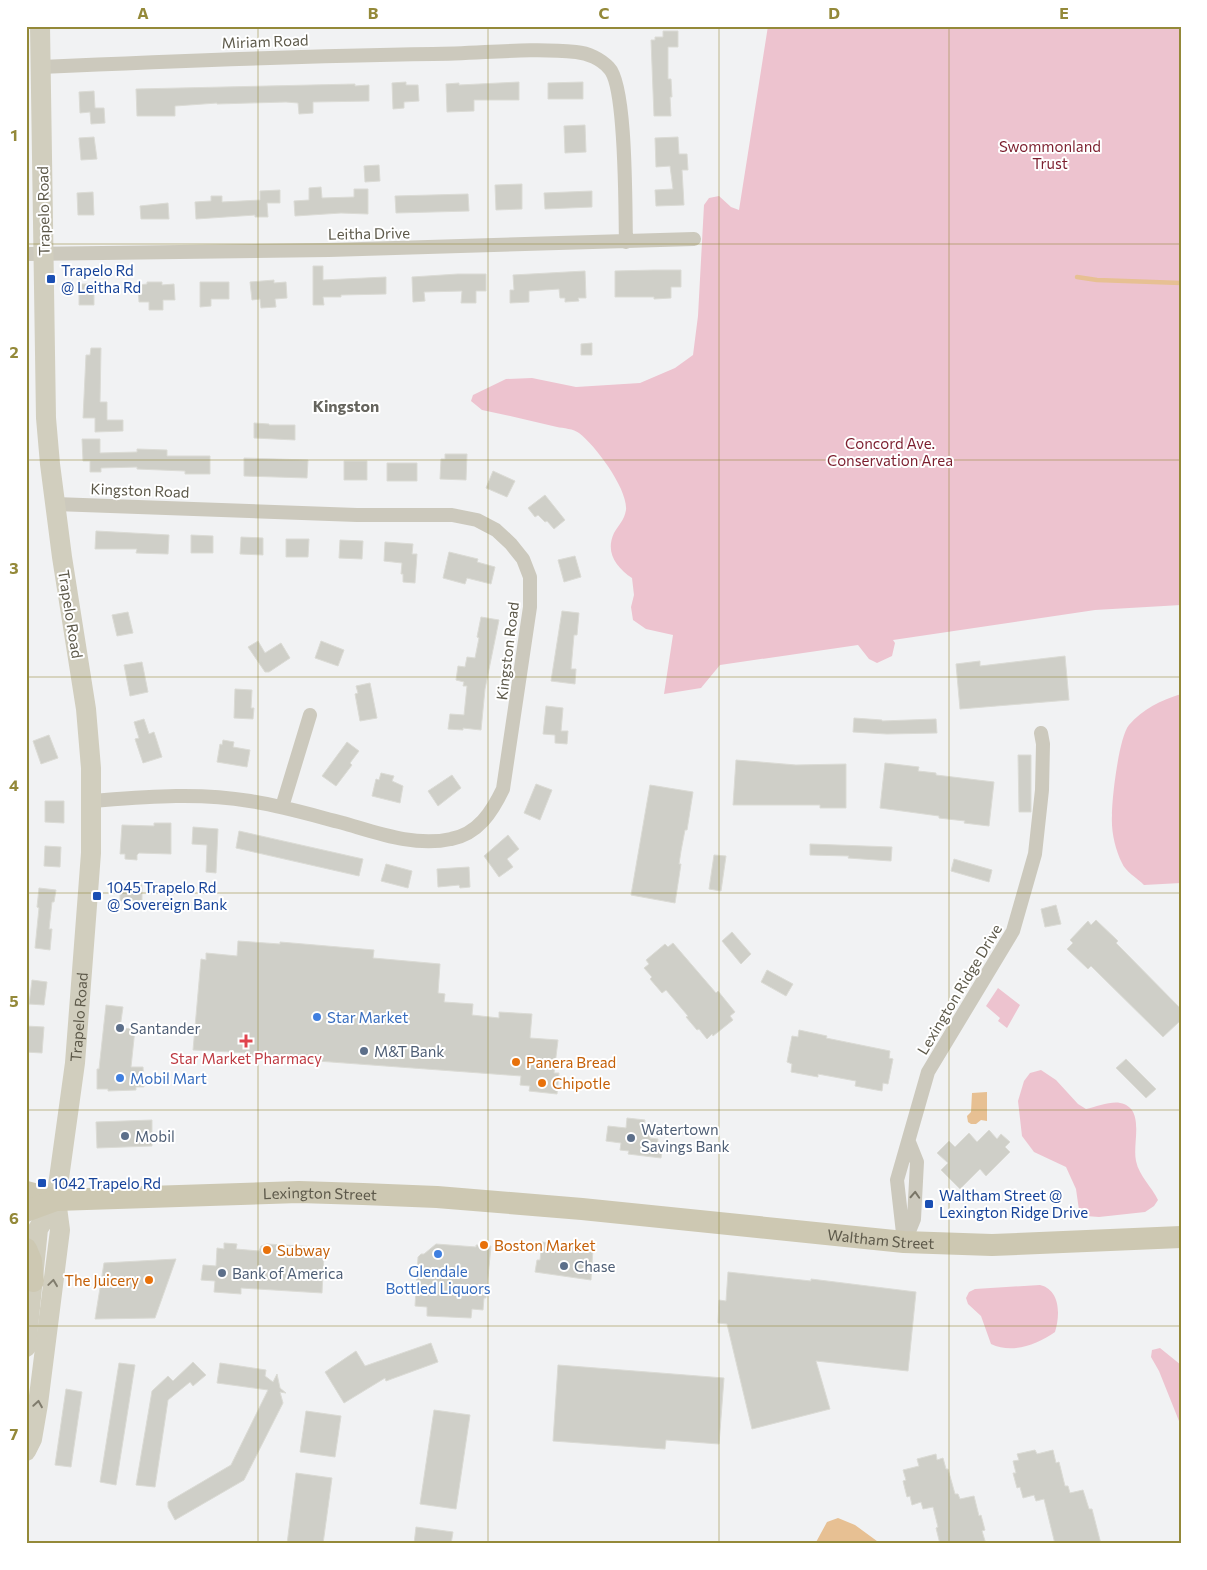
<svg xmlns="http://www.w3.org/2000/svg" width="1207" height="1570" viewBox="0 0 1207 1570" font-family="Commissioner,sans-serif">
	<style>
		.green { fill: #edc3cf }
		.water { fill: #e7c093 }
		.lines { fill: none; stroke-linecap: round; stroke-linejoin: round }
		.stream { stroke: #e7c093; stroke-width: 4.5 }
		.building { fill: #cfcfc8; stroke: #dbdbd5 }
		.street { stroke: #ccc9bd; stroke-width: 14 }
		.secondary { stroke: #d1cebe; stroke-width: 20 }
		.primary { stroke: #cdc8b2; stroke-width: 22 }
		.oneway { stroke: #797567 }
		.oneway2 { stroke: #807c6d }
		.grid { fill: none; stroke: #948939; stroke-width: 1; stroke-opacity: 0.55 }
		.transit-dot { fill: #1a4fb4; stroke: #fff; stroke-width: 2 }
		.shop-dot { fill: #3f7fe0; stroke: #fff; stroke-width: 2 }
		.service-dot { fill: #5c6f8a; stroke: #fff; stroke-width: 2 }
		.health-dot { fill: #e0444e; stroke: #fff; stroke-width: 2 }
		.food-dot { fill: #e8710a; stroke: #fff; stroke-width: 2 }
		.labels { text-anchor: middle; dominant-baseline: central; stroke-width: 4; stroke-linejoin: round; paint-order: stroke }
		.street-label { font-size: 15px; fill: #5d594a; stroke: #fff }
		.park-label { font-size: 15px; fill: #7b1e2e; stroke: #fff }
		.transit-label { font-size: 15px; fill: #164399; stroke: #fff; text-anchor: start }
		.shop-label { font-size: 15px; fill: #366cbe; stroke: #fff; text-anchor: start }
		.service-label { font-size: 15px; fill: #4e5e75; stroke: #fff; text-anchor: start }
		.health-label { font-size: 15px; fill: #be3a42; stroke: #fff }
		.food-label { font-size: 15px; fill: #c56008; stroke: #fff; text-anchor: start }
		.neighbourhood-label { font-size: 16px; font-weight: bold; fill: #65645d; stroke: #fff }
		.neatline { fill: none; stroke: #948939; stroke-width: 2 }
		.grid-label { font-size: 16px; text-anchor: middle; font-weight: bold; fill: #948939 }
	</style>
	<rect width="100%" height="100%" fill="#f1f2f3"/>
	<path class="green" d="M768 26H1181V605L1095 610 893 640 895 643 892 656 877 663 869 659 858 645 720 665 701 688 664 694 673 635 646 629 633 620 631 607 634 595 632 578C616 567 605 552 614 533 619 524 624 521 626 510 628 489 595 445 579 433 574 429 563 428 557 427 532 421 507 415 482 410L471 401 473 395 506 379 532 378 576 387 640 383 675 368 693 355 698 316 704 205 709 198 719 196 731 207 739 210Z
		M1181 694V883L1144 885C1137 878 1125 871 1122 863 1115 849 1111 831 1112 815 1112 797 1119 737 1129 725 1143 709 1161 700 1181 694Z
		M998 988 1020 1005 1007 1028 998 1021 1000 1018 986 1006Z
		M1041 1070 1056 1080 1078 1104 1086 1109C1096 1107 1111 1101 1120 1103 1146 1108 1132 1143 1136 1161 1139 1176 1152 1187 1158 1200L1154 1206 1145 1212 1099 1217 1086 1216 1079 1210 1076 1189 1066 1167 1034 1152 1022 1136 1018 1101 1024 1081 1030 1073Z
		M1040 1285C1061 1290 1060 1316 1055 1332 1036 1345 1012 1354 991 1344L981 1316 968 1304 966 1298 969 1292 975 1289Z
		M1160 1348 1181 1365V1426L1159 1371 1151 1357 1152 1350Z"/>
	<path class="water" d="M987 1092V1121L981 1120 976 1124H971L968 1122 967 1116 971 1112 972 1093Z
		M838 1518 855 1525 881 1544H815L827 1522Z"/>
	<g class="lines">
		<path class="stream" d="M1077 277 1097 280 1181 283"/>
	</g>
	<path class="building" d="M663 31H678V47H668V79H671L672 97H670L671 116H654L651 40H655V37H663Z
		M406 82V85H418L419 101 404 102V108L393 109 392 83Z
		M519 82V100H474V111L447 112 446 84 459 83V85Z
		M583 82V99H548V83Z
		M355 84V86L369 85V101L313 102V113L299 114 298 103 286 102 217 104V103L175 106V116H137L136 89Z
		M94 91 95 108H104L105 123 91 124 90 112 80 113 79 92Z
		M585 125 586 152 565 153 564 126Z
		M94 137 97 159 81 160 79 138Z
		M678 137 679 154H687L688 170H682L684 205 656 206 655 190 673 189 670 166 656 167 655 138Z
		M379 165 380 181 365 182 364 166Z
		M522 184V209L496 210 495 185Z
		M321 187 322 198 354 197V189H368V214L341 213 295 216 294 201 309 200V188Z
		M280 190V203H267L268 217H255V215L196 219 195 202 211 201V196H222V202L260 200V191Z
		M592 191V207L545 209 544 193Z
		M93 192 94 215H78L77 193Z
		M468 194 469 211 396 213 395 196Z
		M168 203 169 219H141L140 206Z
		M313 266H323V280L386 277V294L341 295V297H323L324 305H313Z
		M654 270H681V287H671V298L654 299V297H615V271Z
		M585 271 586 298H578L579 301 565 302V298H560L559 289 529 291V302L510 303V290H514L513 275Z
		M458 274H486V291H476V303H461L462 291 424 292 425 301 413 302 412 277Z
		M274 280V283L286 282 287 298 275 299 276 307 261 308 260 299 252 300 250 282Z
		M147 282H162V285L174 284 175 300H163V310H149V302H139L138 285 147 284Z
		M200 282H229V299H211V306L200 307Z
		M79 284H94V305H79Z
		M592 343V355H581V344Z
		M91 348H101L100 402H107V420H123V431L95 432V418H83L86 355H90Z
		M254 423 269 424V425H295V440L254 438Z
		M82 439H100V453L137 452V449L167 450V456H210V474H185V471L137 469V467L101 468V472H90V461H83Z
		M445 454H467L466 480 440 479 441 459H445Z
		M244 458 308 460 307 478 244 476Z
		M344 461H367V480H344Z
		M387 463H417V481H387Z
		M493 471 515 481 507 497 486 488Z
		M545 495 565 520 554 529 547 521 545 522 538 515 535 517 528 508Z
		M96 531 169 535 168 554 136 553 137 549H95Z
		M191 535 213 536V553H191Z
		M241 537 263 538V555L240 554Z
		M286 539H309L308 557H286Z
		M340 540 363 541 362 559 339 558Z
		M385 542 413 544 412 554H417L415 583 403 582V574H401L402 563 384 561Z
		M449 552 478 559 477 562 495 567 491 584 467 578 465 584 443 578Z
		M575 556 581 577 564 582 558 560Z
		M562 611 579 613 577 635H574L571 669H576L575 684 551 681Z
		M128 612 133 633 117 636 112 615Z
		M481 617 499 620 485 689 481 730 463 728V730L448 729 450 714 464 715 467 686H463L464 682 456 680 458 666 465 667 467 657 475 658 479 638 477 637Z
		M258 641 265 653 281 643 290 658 269 672H265L248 647Z
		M321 641 344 650 338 666 315 658Z
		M1065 656 1069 700 960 709 956 664 980 661V666Z
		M142 662 148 692 130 696 124 665Z
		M370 683 377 718 360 721 355 694 358 693 356 686Z
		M235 689 252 690 251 708H254L253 719 234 718Z
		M546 706 563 708 561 731H568L567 744 555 743V735L543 734Z
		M854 718 882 720V721L936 719 937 733 887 734 853 732Z
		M144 719 149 734 154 732 162 757 143 763 135 739 139 738 134 722Z
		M49 735 58 758 41 764 33 741Z
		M223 740 234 742 233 747 250 750 247 767 217 762 220 744 222 745Z
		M347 742 359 751 350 763 352 765 336 786 322 776Z
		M1018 755H1031V812H1019Z
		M736 760 796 765 846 764V808H820V805H733Z
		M885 763 919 767 918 771 936 773V775L994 782 989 826 964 823 965 821 939 818V816L880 808Z
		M381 773 394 776 392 781 403 786 400 803 372 796 376 779 379 780Z
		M452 775 461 788 438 806 428 791Z
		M536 784 552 790 540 820 524 813Z
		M650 785 693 792 687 830H685L681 851 679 864H681L675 903 631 895Z
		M45 801H64V823L45 822Z
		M154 823H171V854L139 853 137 855V860L125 859V854H120L122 825 154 826Z
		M193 827 218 829 216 873 206 872 207 845 192 844Z
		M239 831 363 859 359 876 236 848Z
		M508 835 519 849 507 859 513 867 499 877 484 856Z
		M810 844 892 847 891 861 848 858 849 856 810 855Z
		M45 846 61 847 60 867 44 866Z
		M714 855 726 856 721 891 709 889Z
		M954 859 992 870 989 882 951 871Z
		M386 864 412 871 408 888 381 881Z
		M469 867 470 887 460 888 459 885 438 887 437 869Z
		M120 884H142V901H120Z
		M39 888 56 890 54 902H52L49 929H52L50 950 35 948 39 908 37 907Z
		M1056 905 1061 924 1045 927 1041 909Z
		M1096 920 1118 941 1116 943 1181 1009V1020L1163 1037 1091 966 1088 969 1067 949 1073 943 1070 940 1088 921 1091 925Z
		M732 932 751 954 741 964 722 941Z
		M238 941 280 944V942L374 950 373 958 440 964 438 993 445 994 444 1002 473 1004 472 1015 499 1018V1012L532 1014 530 1038 558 1040 554 1073H559L557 1094 529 1091 530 1086 520 1085 521 1076 249 1056V1053L193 1050 201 959 206 960V953L237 956Z
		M673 943 716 993 718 991 735 1012 730 1016 733 1020 713 1036 712 1034 707 1039 699 1029 697 1030 686 1017 688 1016 666 990 662 993 650 979 652 977 644 968 649 964 646 960 665 944 668 947Z
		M767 970 793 984 786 996 761 982Z
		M32 980 47 982 44 1005 29 1004Z
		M106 1005 123 1007 120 1028 135 1029 131 1067H143L144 1087H136V1090L108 1091V1089H97V1069H99Z
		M26 1026 44 1027 42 1053 26 1052Z
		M799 1030 827 1036 826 1038 890 1051 889 1058 893 1059 888 1084 883 1083 882 1091 855 1086 856 1081 818 1074V1077L791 1072 792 1064 787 1062 792 1036 798 1037Z
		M1126 1059 1156 1089 1146 1098 1116 1068Z
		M627 1118 645 1120 644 1129 651 1130 650 1138 658 1139 657 1145 663 1146 661 1158 628 1154 629 1151 620 1150 621 1143 606 1141 608 1126 626 1128Z
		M152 1120V1146L97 1148 96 1122Z
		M989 1130 997 1139 1001 1134 1010 1142 1005 1147 1010 1152 986 1176 980 1169 960 1189 941 1170 948 1163 937 1153 949 1141 955 1147 969 1133 977 1142Z
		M542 1242 593 1249 591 1280 535 1272 537 1260H540Z
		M224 1243 237 1244 236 1249 259 1251 261 1246 267 1244 319 1247 324 1254 322 1293 241 1288V1294L214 1292 215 1281 201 1280 203 1265 216 1266 217 1248 224 1249Z
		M436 1244 476 1247V1245L491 1246 486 1298H484L483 1310 472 1309 471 1318 427 1316V1307L415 1306 418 1257 421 1254H424Z
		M176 1259 155 1318 95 1319 104 1263Z
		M728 1272 811 1281V1279L916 1292 908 1371 816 1361 830 1409 752 1429 727 1324 718 1323 719 1300 726 1301Z
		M431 1343 438 1362 386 1381 385 1378 344 1403 325 1372 356 1351 365 1366Z
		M193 1362 206 1375 193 1386 190 1382 168 1400 155 1487 136 1485 152 1391 168 1376 173 1381Z
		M119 1363 135 1365 116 1485 100 1482Z
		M220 1363 266 1370 265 1376 273 1382 277 1374 280 1388 286 1393 280 1392 283 1403 244 1480 175 1520 168 1507V1502L231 1465 268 1390 217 1383Z
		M558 1365 724 1378 719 1444 666 1440 665 1449 553 1441Z
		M66 1389 82 1392 71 1467 55 1465Z
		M434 1410 470 1415 456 1509 420 1504Z
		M306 1411 341 1416 335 1457 300 1452Z
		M1035 1450 1037 1454 1053 1450 1056 1463 1059 1462 1065 1486H1068L1070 1493 1083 1490 1089 1509H1092L1101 1544H1055L1044 1499 1036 1501 1034 1495 1023 1498 1020 1487 1017 1488 1013 1473H1016L1013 1461 1019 1460 1017 1454Z
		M936 1454 937 1460 943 1458 946 1469H948L955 1494H958L960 1499 974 1496 979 1516 981 1515 985 1530 982 1531 986 1544H940L936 1528 938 1527 933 1507 923 1509 921 1502 912 1505 910 1496 907 1497 903 1481 906 1480 903 1470 919 1466 917 1459Z
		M296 1473 332 1478 323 1544H287Z
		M416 1527 453 1532 451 1544H414Z"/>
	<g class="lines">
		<path class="street" d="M41 67C171 61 302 56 433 54 480 54 528 47 576 52 588 53 601 59 609 68 627 86 625 212 626 242
			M26 254 329 250 694 239
			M55 504 357 515H452L477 520 496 530 511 544 523 559 530 577V607L503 789C492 812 478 834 451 839 415 847 378 833 343 823 312 815 282 806 250 801 197 792 144 797 91 801
			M282 807 310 715
			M905 1241 914 1219 917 1162 909 1142
			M904 1242 897 1180 928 1072 1013 931 1035 854 1042 790 1043 744 1041 733"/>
		<g class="secondary">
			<path d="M26 1347 38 1229 56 1200"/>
			<path id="s1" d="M26 1451 32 1439 38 1404 60 1230 56 1200 75 1063 91 853V768L86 709 62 557 50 464 46 418 40 26"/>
		</g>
		<g class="primary">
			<path d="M26 1192 56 1200"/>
			<path id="s2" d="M26 1211 56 1200 299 1192 363 1194 437 1197 582 1209 904 1242 992 1245 1181 1237"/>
			<path d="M26 1249 31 1261 33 1281"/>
		</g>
	</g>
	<defs><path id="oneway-chevron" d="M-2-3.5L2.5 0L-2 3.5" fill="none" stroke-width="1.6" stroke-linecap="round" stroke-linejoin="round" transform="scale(1.25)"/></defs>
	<use class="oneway" href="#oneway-chevron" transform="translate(915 1195) rotate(-87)"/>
	<g class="oneway2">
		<use href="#oneway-chevron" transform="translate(53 1283) rotate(-82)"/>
		<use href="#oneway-chevron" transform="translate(38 1404) rotate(-81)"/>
	</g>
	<path class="grid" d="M258 26V1544M488 26V1544M719 26V1544M949 26V1544M26 244H1181M26 460H1181M26 677H1181M26 893H1181M26 1110H1181M26 1326H1181"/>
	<g class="transit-dot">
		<rect x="46" y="274" width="10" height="10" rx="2.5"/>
		<rect x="92" y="891" width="10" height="10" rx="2.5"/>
		<rect x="37" y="1178" width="10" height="10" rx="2.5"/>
		<rect x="924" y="1199" width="10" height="10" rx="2.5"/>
	</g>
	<g class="shop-dot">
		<circle cx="317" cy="1017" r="5"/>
		<circle cx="120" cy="1078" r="5"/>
		<circle cx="438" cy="1254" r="5"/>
	</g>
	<g class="service-dot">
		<circle cx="120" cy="1028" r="5"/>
		<circle cx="364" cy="1051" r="5"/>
		<circle cx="125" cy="1136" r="5"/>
		<circle cx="631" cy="1138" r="5"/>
		<circle cx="564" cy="1266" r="5"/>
		<circle cx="222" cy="1273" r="5"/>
	</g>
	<path class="health-dot" d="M243.5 1033.5h5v5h5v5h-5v5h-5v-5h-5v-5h5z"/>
	<g class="food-dot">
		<circle cx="516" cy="1062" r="5"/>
		<circle cx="542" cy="1083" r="5"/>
		<circle cx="484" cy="1245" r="5"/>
		<circle cx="267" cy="1250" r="5"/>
		<circle cx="149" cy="1280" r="5"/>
	</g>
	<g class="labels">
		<g class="street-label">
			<text transform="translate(265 41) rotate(-2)">Miriam Road</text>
			<text transform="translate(43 211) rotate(-91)">Trapelo Road</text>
			<text transform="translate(369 233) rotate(-1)">Leitha Drive</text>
			<text transform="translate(140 490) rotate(2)">Kingston Road</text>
			<text transform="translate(71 614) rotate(81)">Trapelo Road</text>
			<text transform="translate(507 651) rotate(-83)">Kingston Road</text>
			<text transform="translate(959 989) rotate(-59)">Lexington Ridge Drive</text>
			<text stroke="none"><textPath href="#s1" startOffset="439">Trapelo Road</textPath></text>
			<text stroke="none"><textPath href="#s2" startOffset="296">Lexington Street</textPath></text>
			<text stroke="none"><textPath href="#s2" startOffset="859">Waltham Street</textPath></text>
		</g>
		<g class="park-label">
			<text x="1050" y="146">Swommonland<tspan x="1050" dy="17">Trust</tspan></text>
			<text x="890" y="443">Concord Ave.<tspan x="890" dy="17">Conservation Area</tspan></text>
		</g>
		<g class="transit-label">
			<text x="61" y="270">Trapelo Rd<tspan x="61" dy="17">@ Leitha Rd</tspan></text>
			<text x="107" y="887">1045 Trapelo Rd<tspan x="107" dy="17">@ Sovereign Bank</tspan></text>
			<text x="52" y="1183">1042 Trapelo Rd</text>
			<text x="939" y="1195">Waltham Street @<tspan x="939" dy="17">Lexington Ridge Drive</tspan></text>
		</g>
		<g class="shop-label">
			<text x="327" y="1017">Star Market</text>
			<text x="130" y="1078">Mobil Mart</text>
			<text x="438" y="1271" text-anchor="middle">Glendale<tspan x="438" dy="17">Bottled Liquors</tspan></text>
		</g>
		<g class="service-label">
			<text x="130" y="1028">Santander</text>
			<text x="374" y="1051">M&amp;T Bank</text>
			<text x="641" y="1129">Watertown<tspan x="641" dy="17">Savings Bank</tspan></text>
			<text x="135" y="1136">Mobil</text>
			<text x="574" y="1266">Chase</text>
			<text x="232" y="1273">Bank of America</text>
		</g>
		<g class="health-label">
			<text x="246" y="1058">Star Market Pharmacy</text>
		</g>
		<g class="food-label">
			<text x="526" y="1062">Panera Bread</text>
			<text x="552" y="1083">Chipotle</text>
			<text x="494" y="1245">Boston Market</text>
			<text x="277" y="1250">Subway</text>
			<text x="139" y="1280" text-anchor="end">The Juicery</text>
		</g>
		<g class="neighbourhood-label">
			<text x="346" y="405">Kingston</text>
		</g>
	</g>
	<rect width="1207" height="1570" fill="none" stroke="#ffffff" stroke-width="55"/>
	<rect x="28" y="28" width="1152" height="1514" class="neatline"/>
	<g class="grid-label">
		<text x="143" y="19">A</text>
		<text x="373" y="19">B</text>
		<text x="604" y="19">C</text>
		<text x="834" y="19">D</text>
		<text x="1064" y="19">E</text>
		<text x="14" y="141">1</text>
		<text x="14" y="358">2</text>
		<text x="14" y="574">3</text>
		<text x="14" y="791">4</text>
		<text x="14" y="1007">5</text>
		<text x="14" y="1224">6</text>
		<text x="14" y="1440">7</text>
	</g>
</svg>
